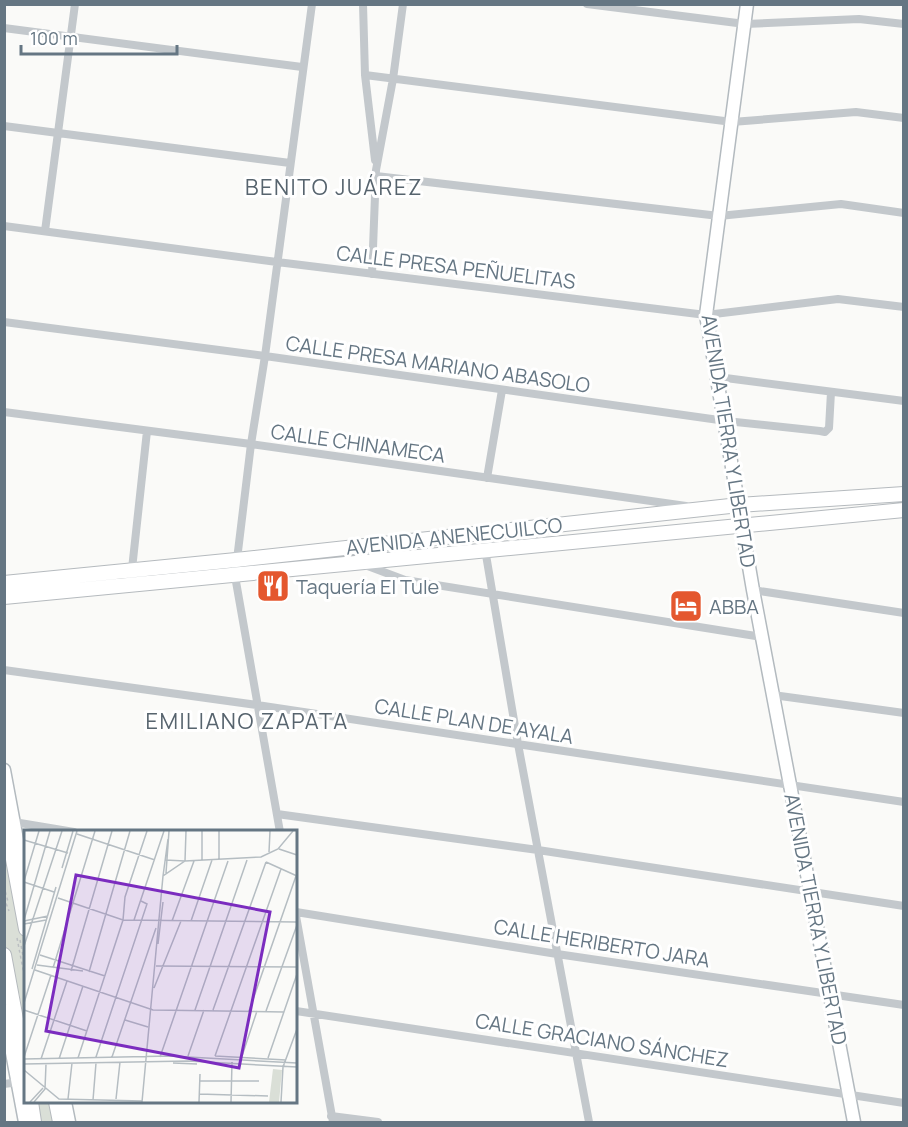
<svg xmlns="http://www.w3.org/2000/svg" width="908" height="1127" viewBox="0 0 908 1127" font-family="Manrope,sans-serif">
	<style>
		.park { fill: #dadfd7 }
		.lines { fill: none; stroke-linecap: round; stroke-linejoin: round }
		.secondary-casing { stroke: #b3babf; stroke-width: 15 }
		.primary-casing { stroke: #b5babe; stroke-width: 16 }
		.path { stroke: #bbbfc2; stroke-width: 1.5; stroke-dasharray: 3 3; stroke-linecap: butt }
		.street { stroke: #c3c8cc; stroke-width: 8 }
		.secondary { stroke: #fff; stroke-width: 12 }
		.primary { stroke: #fff; stroke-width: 14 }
		.labels { text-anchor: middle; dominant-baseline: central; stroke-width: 6; stroke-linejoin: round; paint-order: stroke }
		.street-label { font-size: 20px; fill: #657683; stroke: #fff }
		.poi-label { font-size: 20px; fill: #657683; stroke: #fff; text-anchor: start }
		.quarter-label { font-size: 22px; letter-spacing: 1.5px; fill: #57646e; stroke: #fff }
		.inset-road { fill: none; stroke: #b5bdc2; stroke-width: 1.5 }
		.view { fill: #7b2cbf; fill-opacity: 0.15; stroke: #7b2cbf; stroke-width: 3 }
		.inset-edge { fill: none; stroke: #657683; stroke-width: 3 }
	</style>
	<rect width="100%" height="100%" fill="#fafaf8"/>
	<path class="park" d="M4 821 25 935V1028L19 993 10 972 5 940Z
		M35 1102H54L58 1122H38Z"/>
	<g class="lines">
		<defs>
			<path id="secondary" d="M747 4 706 315 753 590 854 1122
				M4 770 26 888
				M4 1010 25 1122
				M65 1102 69 1122"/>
			<path id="primary" d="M4 583 236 560 739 505 904 494
				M4 597 904 510
				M4 811 26 929
				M4 955 26 1073
				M31 1102 34 1122
				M56 1102 60 1122"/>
		</defs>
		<use href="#secondary" class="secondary-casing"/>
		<use href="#primary" class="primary-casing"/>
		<path class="path" d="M4 886 8 902
			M4 898 9 911
			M17 938 26 985
			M20 940 26 972"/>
		<path class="street" d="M363 4 365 75 375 160
			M587 4 745 24 859 19 904 24
			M4 28 302 67
			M365 75 732 122 856 112 904 118
			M4 126 290 163
			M376 176 719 216 841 204 904 213
			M4 226 277 262 706 315 838 299 904 307
			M45 231 75 4
			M372 274 376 170 393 79 403 4
			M4 322 265 356 726 421 820 431 825 432 829 428 831 392
			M718 377 904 401
			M4 412 251 444 686 506
			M487 478 502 390
			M485 549 518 744 589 1122
			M365 565 405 580 762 637
			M132 569 147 431
			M753 590 904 613
			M4 670 257 705 904 802
			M773 695 904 713
			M277 814 538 850 904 906
			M14 822 74 832
			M280 832 235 576 251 444 265 356 312 4
			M296 912 557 954 904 1005
			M296 916 333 1122
			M296 1011 904 1103
			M4 1084 26 1081
			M331 1116 378 1122"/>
		<use href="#secondary" class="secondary"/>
		<use href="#primary" class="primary"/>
	</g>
	<defs>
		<symbol id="restaurant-square" viewBox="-11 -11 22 22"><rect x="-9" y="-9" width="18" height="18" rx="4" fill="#e4572e" stroke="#fff"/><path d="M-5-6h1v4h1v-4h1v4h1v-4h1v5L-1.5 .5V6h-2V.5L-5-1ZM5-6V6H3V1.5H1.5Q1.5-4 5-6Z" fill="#fff"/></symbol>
		<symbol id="hotel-square" viewBox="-11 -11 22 22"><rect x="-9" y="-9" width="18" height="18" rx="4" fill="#e4572e" stroke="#fff"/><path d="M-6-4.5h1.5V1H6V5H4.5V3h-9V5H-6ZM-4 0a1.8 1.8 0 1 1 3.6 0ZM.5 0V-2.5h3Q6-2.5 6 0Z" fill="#fff"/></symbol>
	</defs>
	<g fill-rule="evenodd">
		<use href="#restaurant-square" x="254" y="567" width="38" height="38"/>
		<use href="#hotel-square" x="667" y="587" width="38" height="38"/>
	</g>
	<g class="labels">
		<g class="street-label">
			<text transform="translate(456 267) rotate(7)">CALLE PRESA PEÑUELITAS</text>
			<text transform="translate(438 364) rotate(8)">CALLE PRESA MARIANO ABASOLO</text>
			<text transform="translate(729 441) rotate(81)">AVENIDA TIERRA Y LIBERTAD</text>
			<text transform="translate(358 443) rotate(8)">CALLE CHINAMECA</text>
			<text transform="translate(454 536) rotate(-6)">AVENIDA ANENECUILCO</text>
			<text transform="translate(474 721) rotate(9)">CALLE PLAN DE AYALA</text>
			<text transform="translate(816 919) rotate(79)">AVENIDA TIERRA Y LIBERTAD</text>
			<text transform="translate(602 943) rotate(9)">CALLE HERIBERTO JARA</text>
			<text transform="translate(602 1040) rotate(9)">CALLE GRACIANO SÁNCHEZ</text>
		</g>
		<g class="poi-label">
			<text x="296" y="586">Taquería El Tule</text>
			<text x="709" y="606">ABBA</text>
		</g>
		<g class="quarter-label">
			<text x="334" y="187">BENITO JUÁREZ</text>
			<text x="247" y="721">EMILIANO ZAPATA</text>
		</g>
	</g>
	<g transform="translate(24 830)">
		<rect width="273" height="273" fill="#fafaf8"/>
		<path d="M249 239 258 240 255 272H245Z" fill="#dadfd7"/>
		<path class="inset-road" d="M178 1V30M195 1V29M53 4 131 30M0 10 44 23M255 19 273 25M245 22 246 1M141 30 161 31 162 1M242 32 273 46M38 38 49 1M142 43 145 1M139 46 144 9M0 51 15 1M0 52 30 62M34 68 99 90 273 92M0 90 26 1M110 90 140 1M0 91 24 86M148 91 170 31M167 91 188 30M0 94 22 90M134 114 139 72M0 116 38 1M16 125 81 146M13 135 59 141M132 136 273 137M29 138 71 1M8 139 32 57M11 140 129 180 260 182M47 141 88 1M65 142 106 1M130 158 157 91M0 173 53 1M0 180 63 201M171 180 223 30M189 180 242 32M225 181 272 46M242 181 273 95M101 190 124 197M164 226 180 180M191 226 257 39M191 226 262 230M218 226 233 181M0 227 27 145M72 227 123 74 117 71M88 227 132 98M136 227 204 31M54 228 99 90 101 67 123 1M244 228 273 144M0 229 146 226 273 233M17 229 43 151M35 229 59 156M149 233 173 234M0 234 164 231 273 237M0 240 35 269 118 271M176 251H235M175 264 244 266M44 269 48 233M92 269 96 232M69 270 72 233M6 272 19 258M10 272 21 259 22 234M118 272 139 46 161 31 237 27 254 19 269 1M175 272 176 244M207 272 208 232M257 272 259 237 273 199"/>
		<path class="view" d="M52 45 246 82 215 238 22 201Z"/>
		<rect width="273" height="273" class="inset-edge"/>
	</g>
	<rect width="908" height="1127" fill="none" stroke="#657683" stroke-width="12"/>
	<path d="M21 45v9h156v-9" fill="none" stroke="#657683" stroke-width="3"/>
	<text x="30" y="45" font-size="18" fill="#657683" stroke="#ffffff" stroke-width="4.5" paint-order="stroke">100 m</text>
</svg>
